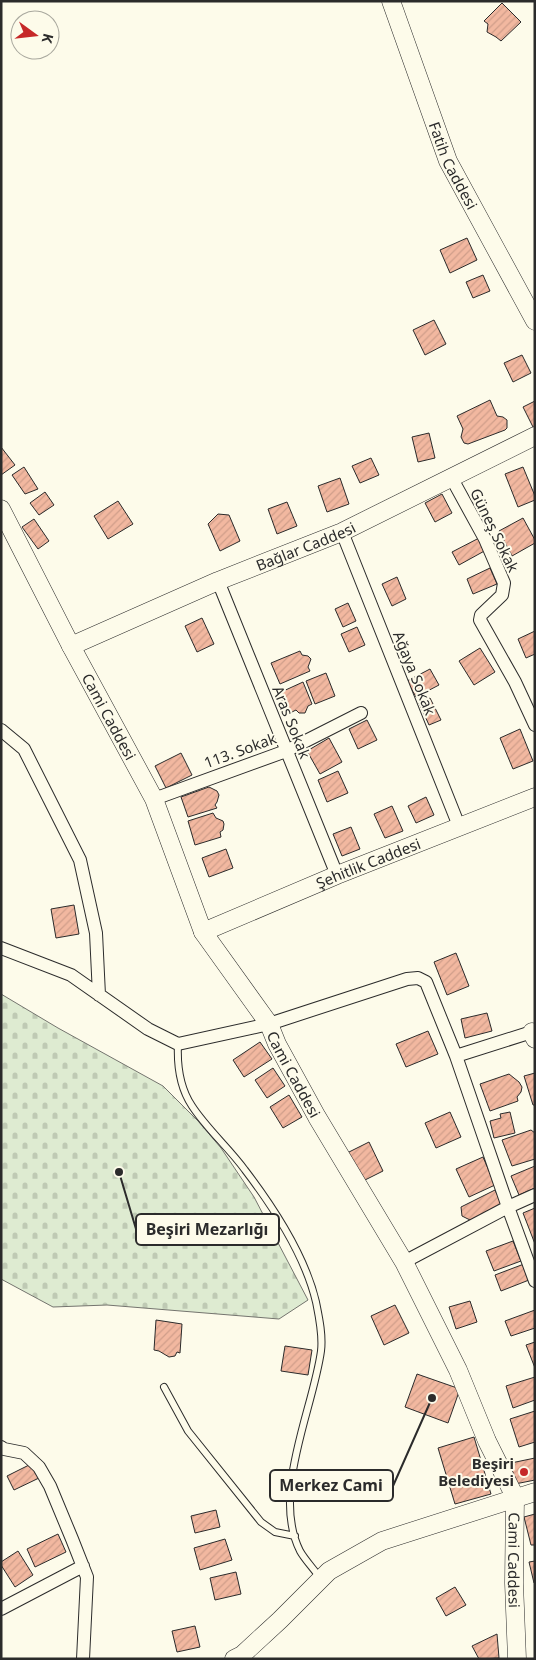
<svg xmlns="http://www.w3.org/2000/svg" width="536" height="1660" viewBox="0 0 536 1660" font-family="'Noto Sans',sans-serif">
	<style>
		.cemetery { fill: url(#cemetery-stones); stroke: #74746e }
		.building { fill: url(#building-hatch); stroke: #2b2b2b }
		.lines { fill: none; stroke-linecap: round; stroke-linejoin: round }
		.lane-casing { stroke: #2b2b2b; stroke-width: 8 }
		.street-casing { stroke: #2b2b2b; stroke-width: 14 }
		.secondary-casing { stroke: #2b2b2b; stroke-width: 19 }
		.lane { stroke: #fdfbea; stroke-width: 6 }
		.street { stroke: #fdfbea; stroke-width: 12 }
		.secondary { stroke: #fdfbea; stroke-width: 18 }
		.poi-dot { fill: #c62828; stroke: #fdfbea; stroke-width: 2 }
		.labels { text-anchor: middle; dominant-baseline: central; stroke-width: 4; stroke-linejoin: round; paint-order: stroke }
		.street-label { font-size: 15px; fill: #2b2b2b; stroke: #fdfbea }
		.poi-label { font-size: 15px; font-weight: bold; fill: #2b2b2b; stroke: #fdfbea; text-anchor: end }
		.leader { fill: none; stroke: #2b2b2b; stroke-width: 2 }
		.callout-dot { fill: #2b2b2b; stroke: #fdfbea; stroke-width: 2 }
		.callout { fill: #fdfbea; stroke: #2b2b2b; stroke-width: 2 }
		.callout-label { font-size: 16px; text-anchor: middle; font-weight: bold; fill: #2b2b2b }
	</style>
	<defs>
		<pattern id="cemetery-stones" width="16" height="16" patternUnits="userSpaceOnUse" patternTransform="scale(1.25)"><rect width="16" height="16" fill="#deebd1"/><path d="M2 7V4a2 2 0 0 1 4 0v3zM10 15v-3a2 2 0 0 1 4 0v3z" fill="#bfcab4"/></pattern>
		<pattern id="building-hatch" width="6" height="6" patternUnits="userSpaceOnUse" patternTransform="scale(1.25)"><rect width="6" height="6" fill="#f2b8a0"/><path d="M-1 1l2-2M0 6l6-6M5 7l2-2" fill="none" stroke="#d09e8a"/></pattern>
	</defs>
	<rect width="100%" height="100%" fill="#fdfbea"/>
	<path class="cemetery" d="M1 994 58 1028 163 1086 198 1121 221 1148 254 1197 308 1300 279 1319 107 1305 53 1307 1 1279Z"/>
	<path class="building" d="M502 3 521 22 501 41 496 37 487 32 488 24 484 21Z
		M467 238 477 260 450 273 440 250Z
		M483 275 490 291 473 298 466 282Z
		M434 320 446 344 425 355 413 330Z
		M522 355 531 373 513 382 504 363Z
		M490 400 497 416 503 417 507 420V428L505 430 468 444 464 443 461 437 463 429 457 416Z
		M535 401V428L534 429 523 407Z
		M429 433 435 458 418 462 412 437Z
		M1 447 15 465 1 475Z
		M371 458 379 475 360 483 352 466Z
		M24 467 38 489 25 494 12 475Z
		M523 467 535 496V500L518 507 505 474Z
		M340 478 349 504 327 512 318 486Z
		M45 492 54 505 39 515 30 503Z
		M442 494 452 513 435 522 425 503Z
		M118 501 133 524 108 539 94 516Z
		M287 502 297 526 277 534 268 509Z
		M218 514 229 515 240 541 220 551 208 524Z
		M523 518 535 540V543L512 556 499 531Z
		M34 519 49 541 38 549 22 527Z
		M481 537 488 549 459 565 452 552Z
		M490 568 497 584 473 594 467 579Z
		M397 577 406 599 392 606 382 584Z
		M348 603 356 621 343 627 335 609Z
		M202 618 214 644 197 652 185 626Z
		M357 627 365 645 349 652 341 634Z
		M535 631V654L526 658 518 639Z
		M480 648 495 672 474 685 459 661Z
		M300 651 302 655 308 656 311 659 308 667 310 671 280 684 271 663Z
		M430 669 439 685 416 697 407 681Z
		M326 673 335 696 315 704 306 681Z
		M303 682 312 704 308 706 305 713H299L296 710 288 714 279 693Z
		M430 698 441 720 429 725 419 703Z
		M367 720 377 740 358 749 349 729Z
		M520 729 533 761 513 769 500 738Z
		M329 738 342 762 320 774 307 751Z
		M181 753 192 775 166 788 155 766Z
		M338 771 348 793 327 802 318 780Z
		M209 787 217 791 219 795 217 802 215 805 217 808 188 817 181 797Z
		M426 797 434 815 416 823 408 806Z
		M392 806 403 831 385 838 374 814Z
		M213 813 216 818 223 821 224 824 223 830 220 832 221 837 195 845 188 821Z
		M351 827 360 849 342 856 333 834Z
		M226 849 233 868 209 877 202 858Z
		M74 905 79 934 56 938 51 909Z
		M456 953 469 986 447 995 434 962Z
		M487 1013 492 1031 465 1038 461 1019Z
		M428 1031 438 1054 406 1067 396 1044Z
		M260 1042 272 1059 244 1077 233 1060Z
		M273 1068 285 1086 267 1098 255 1080Z
		M535 1073V1105H533L524 1076Z
		M509 1074 519 1082 522 1087 521 1092 517 1097 518 1101 490 1111 480 1084Z
		M289 1095 302 1117 283 1128 270 1107Z
		M450 1112 461 1137 436 1148 425 1123Z
		M510 1112 515 1133 494 1138 490 1121 501 1118 500 1114Z
		M531 1130 535 1133V1159L512 1166 502 1140Z
		M369 1142 383 1171 361 1182 347 1153Z
		M483 1157 495 1185 469 1197 456 1169Z
		M535 1166V1188L519 1195 511 1176Z
		M495 1190 502 1204 472 1221 462 1216 461 1207Z
		M535 1208V1244L523 1213Z
		M513 1241 521 1261 494 1271 486 1251Z
		M524 1264 529 1280 501 1291 495 1275Z
		M470 1301 477 1322 456 1329 449 1307Z
		M395 1305 409 1333 384 1345 371 1316Z
		M535 1310V1328L511 1336 505 1321Z
		M156 1320 182 1324 180 1353 177 1352 175 1356 169 1357 159 1351 154 1350Z
		M535 1342V1368L526 1345Z
		M285 1346 312 1350 308 1375 281 1371Z
		M417 1374 460 1389 448 1423 405 1407Z
		M535 1377V1400L513 1408 506 1386Z
		M535 1411V1442L519 1447 510 1419Z
		M474 1437 491 1494 455 1504 438 1448Z
		M535 1458V1480L515 1484 511 1463Z
		M31 1464 39 1478 14 1490 7 1476Z
		M216 1510 220 1527 195 1533 191 1516Z
		M535 1514V1545H531L524 1517Z
		M58 1534 66 1552 35 1567 27 1549Z
		M225 1539 232 1560 200 1570 194 1548Z
		M18 1551 33 1575 15 1587 1 1565V1562Z
		M535 1561V1583H534L529 1562Z
		M236 1572 241 1594 215 1600 210 1578Z
		M455 1587 466 1605 446 1616 436 1598Z
		M195 1626 200 1647 177 1652 172 1631Z
		M497 1634 499 1658 479 1659 472 1646Z"/>
	<g class="lines">
		<defs>
			<path id="lane" d="M178 1044C177 1065 180 1088 192 1106 207 1129 229 1148 245 1170 274 1208 305 1255 316 1302 319 1317 323 1335 321 1351 313 1410 271 1493 300 1551 305 1560 314 1569 320 1578
				M164 1387 188 1431 261 1522 275 1532 295 1536"/>
			<path id="street" d="M451 477 485 539 504 583 502 595 481 615 480 620 515 682 535 725
				M342 532 459 826
				M218 581 337 875
				M1 730 24 749 80 860 96 933 99 995
				M154 799 286 751 361 713
				M1 948 71 975 148 1029 178 1044 269 1024 407 979 418 978 426 982 456 1056 508 1207 535 1281
				M456 1056 535 1031
				M404 1262 508 1207 535 1195
				M1 1447 4 1449 24 1453 39 1467 50 1486 72 1539 87 1577 83 1659
				M1 1609 83 1566"/>
			<g id="secondary">
				<path id="s1" d="M391 1 448 161 535 321"/>
				<path id="s2" d="M1 509 71 646 154 799 203 932 269 1024 277 1044 317 1117 404 1262 458 1370 487 1441 515 1497 514 1583 517 1659"/>
				<path id="s3" d="M71 646 218 581 342 532 535 436"/>
				<path id="s4" d="M203 932 337 875 535 797"/>
				<path d="M532 1032 535 1039"/>
				<path d="M234 1659 242 1655 280 1620 329 1571 382 1541 535 1492"/>
			</g>
		</defs>
		<use href="#lane" class="lane-casing"/>
		<use href="#street" class="street-casing"/>
		<use href="#secondary" class="secondary-casing"/>
		<use href="#lane" class="lane"/>
		<use href="#street" class="street"/>
		<use href="#secondary" class="secondary"/>
	</g>
	<circle class="poi-dot" cx="524" cy="1472" r="5"/>
	<g class="labels">
		<g class="street-label">
			<text stroke="none"><textPath href="#s1" startOffset="176">Fatih Caddesi</textPath></text>
			<text transform="translate(495 530) rotate(64)">Güneş Sokak</text>
			<text stroke="none"><textPath href="#s3" startOffset="255">Bağlar Caddesi</textPath></text>
			<text transform="translate(415 673) rotate(68)">Ağaya Sokak</text>
			<text stroke="none"><textPath href="#s2" startOffset="234">Cami Caddesi</textPath></text>
			<text transform="translate(292 722) rotate(68)">Aras Sokak</text>
			<text transform="translate(240 750) rotate(-20)">113. Sokak</text>
			<text stroke="none"><textPath href="#s4" startOffset="179">Şehitlik Caddesi</textPath></text>
			<text stroke="none"><textPath href="#s2" startOffset="639">Cami Caddesi</textPath></text>
			<text stroke="none"><textPath href="#s2" startOffset="1180">Cami Caddesi</textPath></text>
		</g>
		<g class="poi-label">
			<text x="514" y="1463">Beşiri<tspan x="514" dy="17">Belediyesi</tspan></text>
		</g>
	</g>
	<path class="leader" d="M119 1172L136 1229M432 1398L393 1486"/>
	<g class="callout-dot">
		<circle cx="119" cy="1172" r="5"/>
		<circle cx="432" cy="1398" r="5"/>
	</g>
	<g class="callout">
		<rect x="136" y="1214" width="143" height="31" rx="5"/>
		<rect x="270" y="1470" width="123" height="31" rx="5"/>
	</g>
	<g class="callout-label">
		<text x="207" y="1235">Beşiri Mezarlığı</text>
		<text x="331" y="1491">Merkez Cami</text>
	</g>
	<rect width="536" height="1660" fill="none" stroke="#2b2b2b" stroke-width="5"/>
	<g transform="translate(35 35) rotate(105)"><circle r="24" fill="#fdfbea" stroke="#a9a89e"/>
	<path d="M0-4L9 19L0 12L-9 19Z" fill="#c62828"/>
	<text y="-8" font-size="14" font-weight="bold" text-anchor="middle" fill="#2b2b2b">K</text>
	</g>
</svg>
